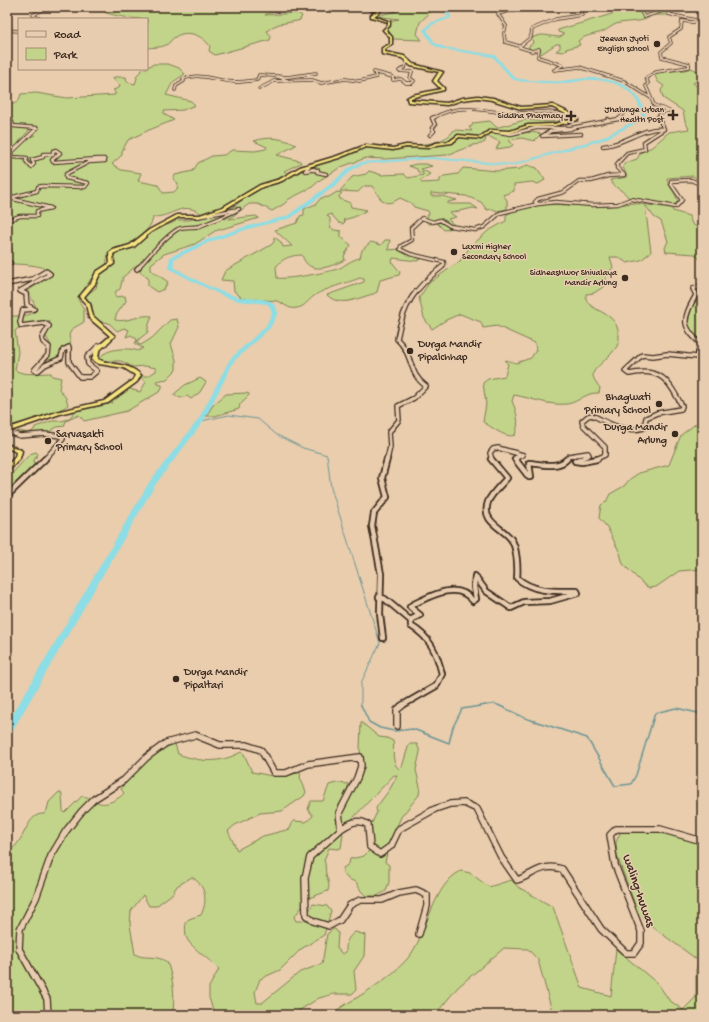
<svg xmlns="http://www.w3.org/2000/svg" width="709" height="1022" viewBox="0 0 709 1022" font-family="'Gochi Hand',sans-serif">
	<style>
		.green { fill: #c2d489; stroke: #7e7f54 }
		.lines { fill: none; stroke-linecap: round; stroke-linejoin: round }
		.stream-far1 { stroke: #6c9595; stroke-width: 1 }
		.stream { stroke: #6c9595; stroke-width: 1.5 }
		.river { fill: #8cdde5; fill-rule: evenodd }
		.minor-far4-casing { stroke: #3b2a1e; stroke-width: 3.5 }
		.minor-far3-casing { stroke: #3b2a1e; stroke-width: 4.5 }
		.minor-far2-casing { stroke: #3b2a1e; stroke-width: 6 }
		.minor-far1-casing { stroke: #3b2a1e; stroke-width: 8 }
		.minor-casing { stroke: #3b2a1e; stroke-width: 8 }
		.highway-casing { stroke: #3b2a1e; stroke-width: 3 }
		.minor-far4 { stroke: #e8ccaf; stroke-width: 2 }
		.minor-far3 { stroke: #e8ccaf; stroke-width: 2.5 }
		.minor-far2 { stroke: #e8ccaf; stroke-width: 3.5 }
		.minor-far1 { stroke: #e8ccaf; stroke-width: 4.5 }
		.minor { stroke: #e8ccaf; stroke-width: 5.5 }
		.highway { fill: #f4e382; fill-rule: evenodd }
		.poi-dot { fill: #3b2a1e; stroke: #e8ccaf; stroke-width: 1.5 }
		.labels { text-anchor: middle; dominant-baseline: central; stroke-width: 3; stroke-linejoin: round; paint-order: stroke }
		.far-poi-label { font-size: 9px; fill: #3b2a1e; stroke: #e8ccaf; text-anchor: end }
		.poi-label { font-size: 11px; fill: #3b2a1e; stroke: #e8ccaf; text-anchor: start }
		.near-street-label { font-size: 13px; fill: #3b2a1e; stroke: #e8ccaf }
	</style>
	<rect width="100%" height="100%" fill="#e9cdad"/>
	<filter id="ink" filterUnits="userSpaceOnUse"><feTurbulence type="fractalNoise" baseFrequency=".025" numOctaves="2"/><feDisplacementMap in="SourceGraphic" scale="8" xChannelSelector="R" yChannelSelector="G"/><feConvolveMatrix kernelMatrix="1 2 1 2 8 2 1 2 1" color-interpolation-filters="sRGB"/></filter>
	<g filter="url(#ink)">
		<path class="green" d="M116 7H316L268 13 265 15 298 13 302 16 300 20 297 21 279 24 272 27 267 31 271 36 270 40 215 55 209 51 210 46C202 35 187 29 175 37 171 39 170 43 166 45 160 48 153 47 147 48V19C131 19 122 17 106 13V11Z
			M383 7H436L420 22 417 34 422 40 393 39 386 29 391 27 389 21 399 19 375 16 397 11Z
			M623 7H702V10H679L671 11 666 15H652C643 24 628 20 616 24 611 26 607 30 602 32 593 35 585 35 578 41L580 45 566 49 563 52 556 51 560 48V44H556L541 54H539L541 49 532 50 528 47 533 43 532 38C543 32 549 37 560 37L564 34 558 32V30L612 14 614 12 613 11Z
			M168 64 179 68 185 74 173 82 166 95 191 101 195 105 183 110 164 111V114L174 120 149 130 128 140 122 151V155L112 164 121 170 141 173 138 181 158 185 163 193 174 192 177 189 178 183 173 179 175 175 193 171 198 163 212 156 224 155 232 150 255 151 266 149 267 147 254 141C268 136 284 138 296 145L277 155 300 161 301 163 284 171 288 174 248 191 226 206 202 214C182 200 174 217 153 217 153 227 135 243 126 246 120 247 115 246 111 251 107 255 107 260 106 266L94 274 78 299 84 310V322L72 329 69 335 71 345 65 346 56 359 51 361 48 359 51 345 46 337 50 321C41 319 21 324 15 331L18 352 15 370C24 376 40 373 51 373L52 376 61 378 59 389 66 398 68 405C62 411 17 425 7 426V406L12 394 10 390H7V316C16 316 31 317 37 310L29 292V290L53 274C47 264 18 264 7 264V122L12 127 30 129 19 142 35 135 34 133 40 128 13 125V122L7 119V105C15 105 19 102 21 94L36 93 67 98 115 95V92L113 90 119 88 120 85 113 79 114 77H126L127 82 135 84 137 78 136 76 143 69H147V67L154 64Z
			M691 68 702 73V81H697L693 83 702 91V182L693 176 667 178C667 186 676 192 678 202 666 212 642 199 628 197 623 189 614 189 610 180L627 177 623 167 625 163 637 159 641 152 652 147 669 132 689 129 685 121 683 111 663 98 661 90 664 86 658 82 654 74C667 69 679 73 691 68Z
			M525 120 549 122 559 121 557 123 549 125H527L510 131 488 130 485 133C491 133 498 133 505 134 517 137 526 129 541 134L534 141 522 138 509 140 513 145 510 147 496 149 500 142 490 137H486L485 142 481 144 472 145V147H468L447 155 384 159 366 158 341 167 320 180 311 188 289 199 284 204 272 211 258 204H249L229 219 256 216 259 218 215 231 195 244 164 254 151 264V270L168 282 164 289 157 292 148 286V278L140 272 137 265 123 277 120 289 116 291 115 297 125 296 126 301 116 315 115 320C128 323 139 314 152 316L148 327V332L138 340 137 344 141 345 152 338 170 320 177 319 179 327 171 344 176 360V370L167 379 156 381 157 384 162 385V389L159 392 127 411 84 421 79 415 66 421 64 426 57 427 47 433 14 435 18 431 29 433 34 430 35 427 52 421H61L69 419 75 411 113 403 112 400 127 388 140 392 146 382 140 376H148L156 371V368L145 366 133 367 121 361H104L99 359C105 348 128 347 138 351L143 348 135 344 137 339 131 335 126 337 129 330 124 328 117 331 109 323 98 321 92 314V305L85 296 96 288 100 274 115 263 114 255C117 249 127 250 133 247 141 243 146 235 153 231 160 225 168 226 176 221L175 218 184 216 178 218V220H189L232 211 222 217 226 219 241 207 216 213 235 206 244 198 266 186 280 183 309 167 331 161 361 148 366 147 395 149 414 146 412 145C424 145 448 142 454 130L472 131 469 127 472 126 473 123 490 121 496 127H499Z
			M416 164H426L432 166 421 169 430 174 420 181 422 183 440 182V179L444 176 458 174 463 168 497 171 520 169 527 165 537 168 545 180 538 184 532 182 514 184V191L503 195 507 200V209L497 211 493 209 487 210 481 202 466 196 431 193V196H442L457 200 448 202V204H471L478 209 473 208 450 213 456 217 448 219 456 227 444 230 437 223 429 224 425 221 429 213 428 211 414 207 411 203 400 198C383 209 381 199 372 186H364L358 192 340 191 352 177 366 174 369 171 382 175 404 174 408 178 423 175V173L418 172 417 169 409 166Z
			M337 192 342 193 339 196 340 199 350 203 351 207 367 210 354 217 343 220 345 222 343 224 339 223 331 214 327 216 330 218V227L334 230 341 231V237L351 245 344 256 345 260C331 266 309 277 302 255 292 255 282 258 276 267L277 278C286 280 331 272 340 268 347 264 351 260 360 258L362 250 371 242 381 245 385 240H390L388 250 400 249 425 257 417 261 393 258 392 262 400 272 399 275 380 280 377 292 373 294C357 298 341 308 327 295L364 282V279L360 278C350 282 320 290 314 296 308 300 305 307 297 308 288 310 284 303 277 301L242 298 234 291 233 281 221 280 225 271 271 245 274 242V237L281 242 283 247 292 246 275 230 297 223 300 216 304 215V209L316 204 321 198 329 197Z
			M632 203 672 208 673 211 689 216 692 224 702 230V260L701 261 695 254 666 252 665 248 668 241 661 221 654 217 645 205 651 252 641 260 627 263 618 257H610L613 267 606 277V285L594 293 586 294C583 314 620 307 619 339 619 353 592 367 593 375 593 379 598 385 600 388L599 393C585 392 580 402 567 404 549 406 532 398 514 395L512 401C517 413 520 422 515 435 506 439 492 427 483 422L486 404 483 383 488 379 505 376 508 364 505 361 506 360 516 363 531 358 536 350 535 343 497 326 483 328 481 322 460 314 446 320 432 329 424 318 419 298 429 283 460 261 470 247 488 231 506 221V215C533 199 565 206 595 206 607 207 619 205 632 203Z
			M702 288V344L688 328C688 314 694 299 702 288Z
			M200 378 206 382 200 392 191 399 187 396 181 398 173 395 185 385Z
			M226 394 246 393 249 394V395L240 404 239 409 215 416H206L213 405Z
			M702 419V569L679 571 656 587 649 588 643 584 623 564 620 553 607 527 599 518 601 505 606 502 610 494 624 486 630 479 639 473 669 465 681 435Z
			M36 452 38 454 33 462 38 464 7 494V479L30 454Z
			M361 722 379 737 387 738 393 741C395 751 390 761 399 769L402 767 409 744H417L420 752 416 770 420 787 419 795 401 817 391 840 384 849 387 853 385 862 389 865V882L386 891 377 896H366L361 891 356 882 348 879 343 873V868L349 864 350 859 364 856 372 848 371 825 377 812 376 808 390 789 397 776 394 775 351 820 346 824 341 823 340 812 363 767 360 750Z
			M175 744 178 754C200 762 220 764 241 752L244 754 252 772 272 776 301 773 300 777 306 792 304 796 282 811 260 813 235 825 228 831 237 850 263 836 290 829 293 821 306 822 313 816 308 809 311 801H323L329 785 336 783 349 784 344 798 336 810V826L343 834 341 848 337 849 329 848 324 860C326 865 325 869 326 874 328 881 330 883 328 891L309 898 294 917 296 921H303L313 904 327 906 331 911 324 935 301 949 280 970 260 979 255 992 257 1003H262L300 972 322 964 327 934 333 929H335L338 933 337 948 342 954 346 952C346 942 347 938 355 932L365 935 364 956 354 971 356 990 352 994H334L319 998 292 1015H215L209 998V987L219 969C211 960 188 946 186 936 185 932 186 927 185 923L189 919 201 915C208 901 206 886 192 877L177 886 172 894 156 906H149L143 895 131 911 130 925 135 954C143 960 156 954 167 962 173 978 176 998 172 1015H7V852C26 844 25 813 44 814L47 810 49 802 59 792 62 794 63 811 65 813 82 796C96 798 97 808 113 801 118 798 121 797 124 793L121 789 123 786 159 750Z
			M621 831 667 832 702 845V852L697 859 699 863H702V1015H553L538 960 528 949 504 948 458 987 439 1010V1015H334L337 1010C362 994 389 980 408 958 428 934 432 885 461 871L470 873 489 887 511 880 518 887 553 907 582 988 611 996 616 949 658 984 669 1000 683 1010 696 997V970L699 961 654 928 638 913 617 856 616 842Z"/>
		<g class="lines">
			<path class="stream-far1" d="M201 421 229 415 258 419 277 435 303 448 327 455 331 488 380 643 361 683V706
				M479 706 495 704 500 706"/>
			<path class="stream" d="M361 705 369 722 380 728 394 731 413 729 449 743 453 727 462 709 486 705
				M498 705 525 718 587 738 615 786 631 784 636 775 655 713 676 708 702 714"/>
			<path class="river" d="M449 7H453L449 11 451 18 432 25 427 30 435 43 444 47 495 55 514 77 519 79C533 80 548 82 562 81 571 80 580 78 590 78 617 78 642 88 646 118L603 140 512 166 431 159 364 164 352 170 336 185 291 218 248 229 210 242 174 259V267C193 279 214 290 235 296 246 299 263 297 272 302 275 305 277 309 278 313L270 328 234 361 203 422 155 485 10 735 7 736V724L150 481 198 420 230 359 266 326 272 313 270 307 267 304 239 301 225 297 196 283 168 268 170 257 206 240 244 227 287 216 332 183 348 168 361 162 431 157 512 164 601 138 642 117C638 88 613 79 586 80 578 81 570 83 562 83 547 84 532 82 518 81L512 79 493 57 442 49 433 45 423 30 430 23 448 17 445 11Z"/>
			<defs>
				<path id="minor-far4" d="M587 7 580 10 582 15 556 19 532 29 531 37 519 47 532 51 539 49 538 57 563 65 554 70 579 67 624 81 651 98
					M646 7 640 10 644 17 674 7
					M678 7 668 14 700 21
					M681 7H702
					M40 19 33 15 44 9 54 7
					M7 30 19 31
					M519 46 505 42 504 33 506 26 498 14 521 8 549 9 551 7
					M287 80 275 76 288 77 316 73
					M259 89 274 81 312 80 321 83 345 79 360 81 376 77 374 72 393 77V80L401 79 406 83H412L414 81 410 78 412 72 399 71 405 67 408 60
					M175 90 176 86 184 81 183 79C200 72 217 81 235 82 242 82 250 81 257 80L259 75 275 76
					M433 118C464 101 480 112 511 113 530 114 548 108 566 116L564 118
					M620 118 625 112 623 110
					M658 118 660 113 669 111 654 105 646 86 648 83 646 78 656 72 689 67V64L662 57 661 52 671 43 669 37 681 29 682 21 702 23"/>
				<path id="minor-far3" d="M565 117 562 120 566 123
					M658 117 664 129 644 142 645 149 627 153 617 164V168L624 175 608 176 591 181H579L564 192 538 199 535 202 539 204 556 202 593 205 618 204 631 199 676 207 682 200 671 184V181L691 180 702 185
					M7 121 12 122 13 126 37 128 10 154 12 157 27 158 26 161 31 167 34 164 32 160 43 157V154H53V151L56 150 60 153 52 160 53 162 98 159H104L105 161 89 162 66 174V178L88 183 85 187 42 186 38 187 37 191 9 198 51 208 37 211V216H20L8 220 7 223
					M607 121 619 119 621 117
					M571 128 607 121 608 119
					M492 131 511 134 536 128H569L571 129 551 131 542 136 581 134
					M430 135 434 131 432 128 435 125 432 118 435 117
					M603 146C624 145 642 127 663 129
					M309 166 305 171 314 169 312 170H318L317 172 326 174
					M7 228V233
					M7 248 10 250 7 253
					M7 261 11 263 7 265
					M138 268C150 255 163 238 178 229 185 226 193 228 200 226 213 221 226 216 239 209L197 217
					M441 268 444 265V262L410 254 400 249 401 246 412 240 411 228 422 218 433 222 440 220 450 226 475 230 484 227 500 213 538 204"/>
				<path id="minor-far2" d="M137 269 139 267
					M702 278V286L693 289 696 295C682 320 681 326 702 345
					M7 284 33 279 46 271 50 274 20 291 26 294 27 305 34 309 23 310 20 322 21 326 44 323 49 326 42 338 43 342 49 347 48 355 34 370 38 371 45 365 61 358 63 350 69 347V362L80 377H90L97 371 88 364 87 357 98 346 105 344
					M7 432 20 436 44 434 61 436 63 439 44 460
					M387 460 390 447 389 432 399 420 398 406 414 398 426 386C408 374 414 355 397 339 403 304 415 288 442 267
					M492 460 490 453 493 449 498 448 523 455 515 458V460
					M566 460 569 456 588 453 589 455 578 460
					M594 460 605 455V447L583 425 582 421 588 416 592 415C610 424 625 433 644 428L646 418 657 413 681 409 682 406C668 380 661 367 629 374L625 371 642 355 653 356 667 354 698 357V352L702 347"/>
				<path id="minor-far1" d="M515 459 529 477H531L529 463C541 464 558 469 567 459
					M580 459 575 461 582 462 597 459
					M7 496 45 459
					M379 597 385 599 410 620 420 615 410 607 412 605C430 596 458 580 473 601L476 599 474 587 475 576 486 591 511 608 524 602 550 601 578 593 577 591C556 591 534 593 517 578 518 568 517 547 511 539 502 527 481 522 488 502 491 494 501 485 507 478L491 459
					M383 638 380 614 381 574 372 526 374 513 387 497 382 478 387 459
					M401 706 436 686 442 674C437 653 430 637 411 626V620"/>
				<path id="minor" d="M397 726V710L403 705
					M341 829 310 857 305 878 306 915 313 921 329 926 340 920 350 905 360 900H382L399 893 416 890 427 895V906L419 934
					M48 1015 47 999 19 949 20 929 36 898 51 856 66 831 82 811 94 799 124 780 147 757 166 743 195 735 220 745H246L261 750 274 773H286L308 764 360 757 361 766 357 778 339 813 341 829C350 823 358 818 368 825L370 847 380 854 391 846 399 829 435 809 450 804 464 803 477 809 501 857 517 880C535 874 542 863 562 869L601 929 626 953H634L641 943V931L615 865 610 835 616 829H660L702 841"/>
				<path id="highway" d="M368 7C372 7 376 10 380 10V12L374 16 390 22V25L386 30 392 37V44L385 49V52L404 56 413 64 443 72 437 81 444 88V90L414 97 411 98V100L447 103 462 98 478 96 493 98 521 107 553 105 574 115 578 120 554 126 528 127 510 133 491 132 481 139 459 137 452 143 437 145 428 148 406 147 393 150 366 147 339 158 302 169 282 181 262 187 225 209 200 217H179L151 232 134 247 117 252 113 254 114 264 100 274 95 284 84 297 90 304 93 316 115 336 99 351 98 359C114 367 126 361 141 375L137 382 108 403 63 413 13 430 7 434V429L9 428 60 411 104 401 133 380 135 375 124 368 99 364 92 360 95 349 110 336 89 318 86 304 79 297 91 283 96 272 110 263 109 253 113 250 130 245 149 230 177 215H200L223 207 260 185 280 179 300 167 337 156 366 145 393 148 406 145 428 146 436 143 450 141 458 135 480 137 490 130 510 131 528 125 554 124 574 119 572 117 552 107 521 109 492 100 478 98 462 100 447 105 408 102 407 98 412 95 441 89 433 81 439 72 411 66 402 58 382 54V48L390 44V37L383 30 388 25V22L371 17V15L377 11H372Z
					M7 444 21 450 22 451 20 458 9 471 7 472V466L15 457 16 452 7 448Z"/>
			</defs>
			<use href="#minor-far4" class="minor-far4-casing"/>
			<use href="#minor-far3" class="minor-far3-casing"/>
			<use href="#minor-far2" class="minor-far2-casing"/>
			<use href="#minor-far1" class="minor-far1-casing"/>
			<use href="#minor" class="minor-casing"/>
			<use href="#highway" class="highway-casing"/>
			<use href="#minor-far4" class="minor-far4"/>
			<use href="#minor-far3" class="minor-far3"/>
			<use href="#minor-far2" class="minor-far2"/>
			<use href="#minor-far1" class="minor-far1"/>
			<use href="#minor" class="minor"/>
			<use href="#highway" class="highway"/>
		</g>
	</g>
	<g class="poi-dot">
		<circle cx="657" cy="44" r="4"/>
		<path d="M671 109h4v4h4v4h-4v4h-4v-4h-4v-4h4z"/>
		<path d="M569 110h4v4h4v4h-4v4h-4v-4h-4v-4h4z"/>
		<circle cx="454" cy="252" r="4"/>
		<circle cx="625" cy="278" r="4"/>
		<circle cx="410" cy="351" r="4"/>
		<circle cx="659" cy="404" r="4"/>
		<circle cx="675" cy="434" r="4"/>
		<circle cx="48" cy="441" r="4"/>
		<circle cx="176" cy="679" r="4"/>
	</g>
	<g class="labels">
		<g class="far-poi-label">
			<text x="649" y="39">Jeevan Jyoti<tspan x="649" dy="10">English school</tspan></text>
			<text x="664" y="110">Jhalunge Urban<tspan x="664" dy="10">Health Post</tspan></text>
			<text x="563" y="116">Siddha Pharmacy</text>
			<text x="462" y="247" text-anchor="start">Laxmi Higher<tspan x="462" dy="10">Secondary School</tspan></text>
			<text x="617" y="273">Sidheashwor Shivalaya<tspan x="617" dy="10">Mandir Arlung</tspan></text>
		</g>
		<g class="poi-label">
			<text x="418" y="345">Durga Mandir<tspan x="418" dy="13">Pipalchhap</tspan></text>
			<text x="651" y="398" text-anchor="end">Bhagwati<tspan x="651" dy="13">Primary School</tspan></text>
			<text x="667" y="428" text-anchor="end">Durga Mandir<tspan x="667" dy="13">Arlung</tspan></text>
			<text x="56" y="435">Sarvasakti<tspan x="56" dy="13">Primary School</tspan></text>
			<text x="184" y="673">Durga Mandir<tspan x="184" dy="13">Pipaltari</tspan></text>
		</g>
		<g class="near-street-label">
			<text transform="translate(638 891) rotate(71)">waling-huwas</text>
		</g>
	</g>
	<rect width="709" height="1022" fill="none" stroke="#e8ccaf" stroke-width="24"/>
	<rect x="12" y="12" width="685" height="998" fill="none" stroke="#3b2a1e" stroke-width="1.5" filter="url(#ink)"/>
	<rect x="18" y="18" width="130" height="52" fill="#e8ccaf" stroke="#a38b75"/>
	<rect x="26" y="31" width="20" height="6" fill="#e8ccaf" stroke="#a38b75"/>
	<text x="54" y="38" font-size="12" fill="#3b2a1e">Road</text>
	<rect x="26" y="48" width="20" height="12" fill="#c2d489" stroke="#a38b75"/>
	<text x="54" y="58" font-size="12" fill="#3b2a1e">Park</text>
</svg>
